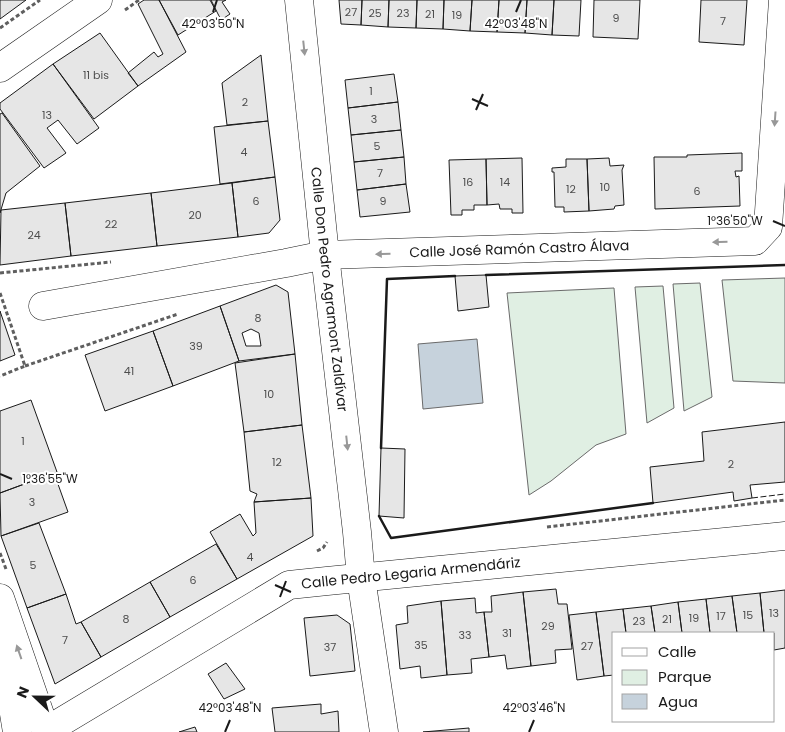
<svg xmlns="http://www.w3.org/2000/svg" width="785" height="732" viewBox="0 0 785 732" font-family="Poppins,sans-serif">
	<style>
		.green { fill: #e0efe3; stroke: #6a6a6a }
		.water { fill: #c6d2dc; stroke: #6a6a6a }
		.building { fill: #e6e6e6; stroke: #1a1a1a; fill-rule: evenodd }
		.lines { fill: none; stroke-linecap: round; stroke-linejoin: round }
		.street-casing { stroke: #1a1a1a; stroke-width: 29 }
		.secondary-casing { stroke: #1a1a1a; stroke-width: 29 }
		.path { stroke: #5f5f5f; stroke-width: 3; stroke-dasharray: 4 2.5; stroke-linecap: butt }
		.street { stroke: #fff; stroke-width: 28 }
		.secondary { stroke: #fff; stroke-width: 28 }
		.fence { stroke: #1a1a1a; stroke-width: 1; stroke-dasharray: 6 2.5; stroke-linecap: butt }
		.wall { stroke: #1a1a1a; stroke-width: 2.5 }
		.oneway { fill: #989898 }
		.ticks { fill: none; stroke: #1a1a1a; stroke-width: 2 }
		.labels { text-anchor: middle; dominant-baseline: central; stroke-width: 4; stroke-linejoin: round; paint-order: stroke }
		.number-label { font-size: 11px; fill: #4d4d4d }
		.street-label { font-size: 14px; fill: #1a1a1a; stroke: #fff }
		.ticks-label { font-size: 12px; text-anchor: middle; fill: #1a1a1a; stroke: #fff; stroke-width: 4; stroke-linejoin: round; paint-order: stroke }
	</style>
	<rect width="100%" height="100%" fill="#fff"/>
	<path class="green" d="M785 278V383L733 381 722 280Z
		M700 283 712 397 684 411 673 284Z
		M663 286 674 408 647 423 635 287Z
		M614 288 626 434 596 445 551 481 529 495 507 293Z"/>
	<path class="water" d="M477 339 483 403 423 409 418 344Z"/>
	<path class="building" d="M0 0H26L0 19Z
		M144 0H159L186 52 138 86 128 73 154 52 158 57 163 54 138 4Z
		M159 0H210L216 11 178 35Z
		M211 0H226L222 2 230 14 221 20Z
		M339 0H362L361 25 341 24Z
		M362 0H389L388 27 361 25Z
		M389 0H417L416 28 388 27Z
		M417 0H444L443 29 416 28Z
		M444 0H472L470 31 443 29Z
		M472 0H499L497 32 470 31Z
		M499 0H527L525 33 497 32Z
		M527 0H554L552 35 525 33Z
		M554 0H581L579 36 552 35Z
		M594 0H640L638 39 593 37Z
		M701 0H747L744 45 699 42Z
		M100 33 138 86 94 119 53 64Z
		M261 55 268 121 227 125 222 83Z
		M53 64 99 128 77 144 58 120 47 128 66 153 44 168 0 109V103Z
		M394 74 398 102 348 108 345 80Z
		M398 102 401 130 351 135 348 108Z
		M2 113 40 166 6 193 0 213V114Z
		M268 121 275 177 220 184 214 127Z
		M401 130 404 157 354 162 351 135Z
		M742 153V171H735L736 177 739 176 740 206 655 209 654 157H687V155Z
		M404 157 406 184 357 190 354 162Z
		M522 158 523 213H512V209H500L499 204 487 205 486 159Z
		M609 158 610 166 624 165 622 170 624 205 615 206 614 209 589 211 587 159Z
		M486 159 487 205H474V210H462V215H451L449 160Z
		M566 159H587L589 211 564 212V207H555L554 172H552V168L566 167Z
		M275 177 280 220 269 233 238 237 232 183Z
		M232 183 238 237 157 246 151 193Z
		M406 184 410 212 360 217 357 190Z
		M151 193 157 246 71 256 65 203Z
		M65 203 71 256 0 265 1 210Z
		M486 275 489 307 458 311 455 276Z
		M276 285 288 292 295 354 239 361 220 306ZM251 329 259 333 261 346H246L242 333Z
		M220 306 239 361 173 386 153 331Z
		M0 311 15 355 0 361Z
		M153 331 173 386 105 411 85 355Z
		M295 354 302 425 244 432 235 363Z
		M31 400 57 472 0 493V411Z
		M785 422V482L750 485 752 498 734 501 733 492 653 503 650 467 704 461 702 432Z
		M302 425 311 498 254 502 257 494 250 491 244 432Z
		M381 448 405 449 404 518 379 516Z
		M54 473 68 512 1 536 0 493Z
		M311 498 313 536 237 579 210 532 240 514 253 536 256 533 254 502Z
		M39 523 66 594 27 608 1 536Z
		M216 544 237 579 170 617 150 582Z
		M150 582 170 617 101 657 81 622Z
		M556 589 558 604H567L572 649 555 650 556 663 531 666 523 592Z
		M785 590V648L774 650V633H764L760 593Z
		M523 592 531 666 507 669 505 655 489 657 484 612H492L491 596Z
		M760 593 764 633H737L732 596Z
		M66 594 76 624 81 622 101 657 55 684 27 608Z
		M732 596 737 633H710L706 599Z
		M475 598 476 613 484 612 489 657 471 659 472 673 447 675 441 601Z
		M706 599 710 633H682L678 602Z
		M441 601 447 675 421 678 420 666 400 669 396 625 408 623 407 606Z
		M678 602 682 633H655L651 606Z
		M651 606 655 633H626L623 609Z
		M623 609 626 633H614V675L604 676 596 612Z
		M596 612 604 676 577 680 569 615Z
		M337 615 350 624 355 671 310 676 304 618Z
		M226 663 245 689 224 699 208 674Z
		M321 704V714L338 711 339 732H275L272 708Z
		M195 727 197 732H179Z
		M469 728V732H423Z"/>
	<g class="lines">
		<defs>
			<g id="street">
				<path id="s1" d="M299 0 325 255 357 532 361 578 384 732"/>
				<path id="s2" d="M43 306 286 263 325 255 755 241 768 227 783 0"/>
				<path id="s3" d="M46 731 289 585 327 581 785 536"/>
			</g>
			<path id="secondary" d="M0 68 98 0
				M0 598 46 732
				M0 653 11 695 17 732"/>
		</defs>
		<use href="#street" class="street-casing"/>
		<use href="#secondary" class="secondary-casing"/>
		<path class="path" d="M125 10 139 0
			M0 28 40 0
			M0 273 111 262
			M0 293 25 366 0 376
			M25 366 178 314
			M547 527 785 500
			M317 551 323 548 327 542
			M0 553 6 569"/>
		<use href="#street" class="street"/>
		<use href="#secondary" class="secondary"/>
		<path class="fence" d="M752 498 785 494"/>
		<path class="wall" d="M486 275 785 265
			M381 448 387 279 455 276
			M379 516 391 538 653 503"/>
	</g>
	<defs><path id="oneway-solid" d="M-6-.8H1V-3.2L6.5 0L1 3.2V.8H-6Z" transform="scale(1.25)"/></defs>
	<g class="oneway">
		<use href="#oneway-solid" transform="translate(304 48) rotate(84)"/>
		<use href="#oneway-solid" transform="translate(775 119) rotate(94)"/>
		<use href="#oneway-solid" transform="translate(720 242) rotate(178)"/>
		<use href="#oneway-solid" transform="translate(383 254) rotate(178)"/>
		<use href="#oneway-solid" transform="translate(347 443) rotate(84)"/>
		<use href="#oneway-solid" transform="translate(19 652) rotate(-109)"/>
	</g>
	<path class="ticks" d="M213 12 217 0M516 12 521 0M472 99 488 106M476 110 483 94M773 221 785 226M0 474 12 479M275 585 291 592M280 597 286 581M225 732 230 720M529 732 534 720"/>
	<g class="labels">
		<g class="number-label">
			<text x="351" y="12">27</text>
			<text x="375" y="13">25</text>
			<text x="403" y="13">23</text>
			<text x="430" y="14">21</text>
			<text x="457" y="15">19</text>
			<text x="616" y="18">9</text>
			<text x="723" y="21">7</text>
			<text x="96" y="75">11 bis</text>
			<text x="371" y="91">1</text>
			<text x="245" y="102">2</text>
			<text x="47" y="115">13</text>
			<text x="374" y="119">3</text>
			<text x="377" y="146">5</text>
			<text x="244" y="152">4</text>
			<text x="380" y="173">7</text>
			<text x="468" y="182">16</text>
			<text x="505" y="182">14</text>
			<text x="605" y="187">10</text>
			<text x="571" y="189">12</text>
			<text x="697" y="191">6</text>
			<text x="256" y="201">6</text>
			<text x="383" y="201">9</text>
			<text x="195" y="215">20</text>
			<text x="111" y="224">22</text>
			<text x="34" y="235">24</text>
			<text x="258" y="318">8</text>
			<text x="196" y="346">39</text>
			<text x="129" y="371">41</text>
			<text x="269" y="394">10</text>
			<text x="23" y="441">1</text>
			<text x="277" y="462">12</text>
			<text x="731" y="464">2</text>
			<text x="32" y="502">3</text>
			<text x="250" y="557">4</text>
			<text x="33" y="565">5</text>
			<text x="193" y="580">6</text>
			<text x="774" y="613">13</text>
			<text x="748" y="615">15</text>
			<text x="721" y="616">17</text>
			<text x="694" y="618">19</text>
			<text x="126" y="619">8</text>
			<text x="667" y="619">21</text>
			<text x="639" y="621">23</text>
			<text x="548" y="626">29</text>
			<text x="507" y="633">31</text>
			<text x="465" y="635">33</text>
			<text x="65" y="640">7</text>
			<text x="421" y="645">35</text>
			<text x="587" y="646">27</text>
			<text x="330" y="647">37</text>
		</g>
		<g class="street-label">
			<text stroke="none"><textPath href="#s2" startOffset="481">Calle José Ramón Castro Álava</textPath></text>
			<text stroke="none"><textPath href="#s1" startOffset="291">Calle Don Pedro Agramont Zaldívar</textPath></text>
			<text stroke="none"><textPath href="#s3" startOffset="406">Calle Pedro Legaria Armendáriz</textPath></text>
		</g>
	</g>
	<g class="ticks-label">
		<text x="213" y="28">42°03'50"N</text>
		<text x="516" y="28">42°03'48"N</text>
		<text x="735" y="225">1°36'50"W</text>
		<text x="50" y="483">1°36'55"W</text>
		<text x="230" y="712">42°03'48"N</text>
		<text x="534" y="712">42°03'46"N</text>
	</g>
	<rect x="612" y="632" width="162" height="90" fill="#ffffff" stroke="#a3a3a3"/>
	<rect x="622" y="648" width="25" height="8" fill="#ffffff" stroke="#a3a3a3"/>
	<text x="658" y="657" font-size="15" fill="#1a1a1a">Calle</text>
	<rect x="622" y="670" width="25" height="15" fill="#e0efe3" stroke="#a3a3a3"/>
	<text x="658" y="682" font-size="15" fill="#1a1a1a">Parque</text>
	<rect x="622" y="694" width="25" height="15" fill="#c6d2dc" stroke="#a3a3a3"/>
	<text x="658" y="707" font-size="15" fill="#1a1a1a">Agua</text>
	<g transform="translate(35 697) rotate(292)" stroke="#ffffff" stroke-width="4" paint-order="stroke">
	<path d="M0-4L9 19L0 12L-9 19Z" fill="#1a1a1a"/>
	<text y="-8" font-size="14" font-weight="bold" text-anchor="middle" fill="#1a1a1a">N</text>
	</g>
</svg>
